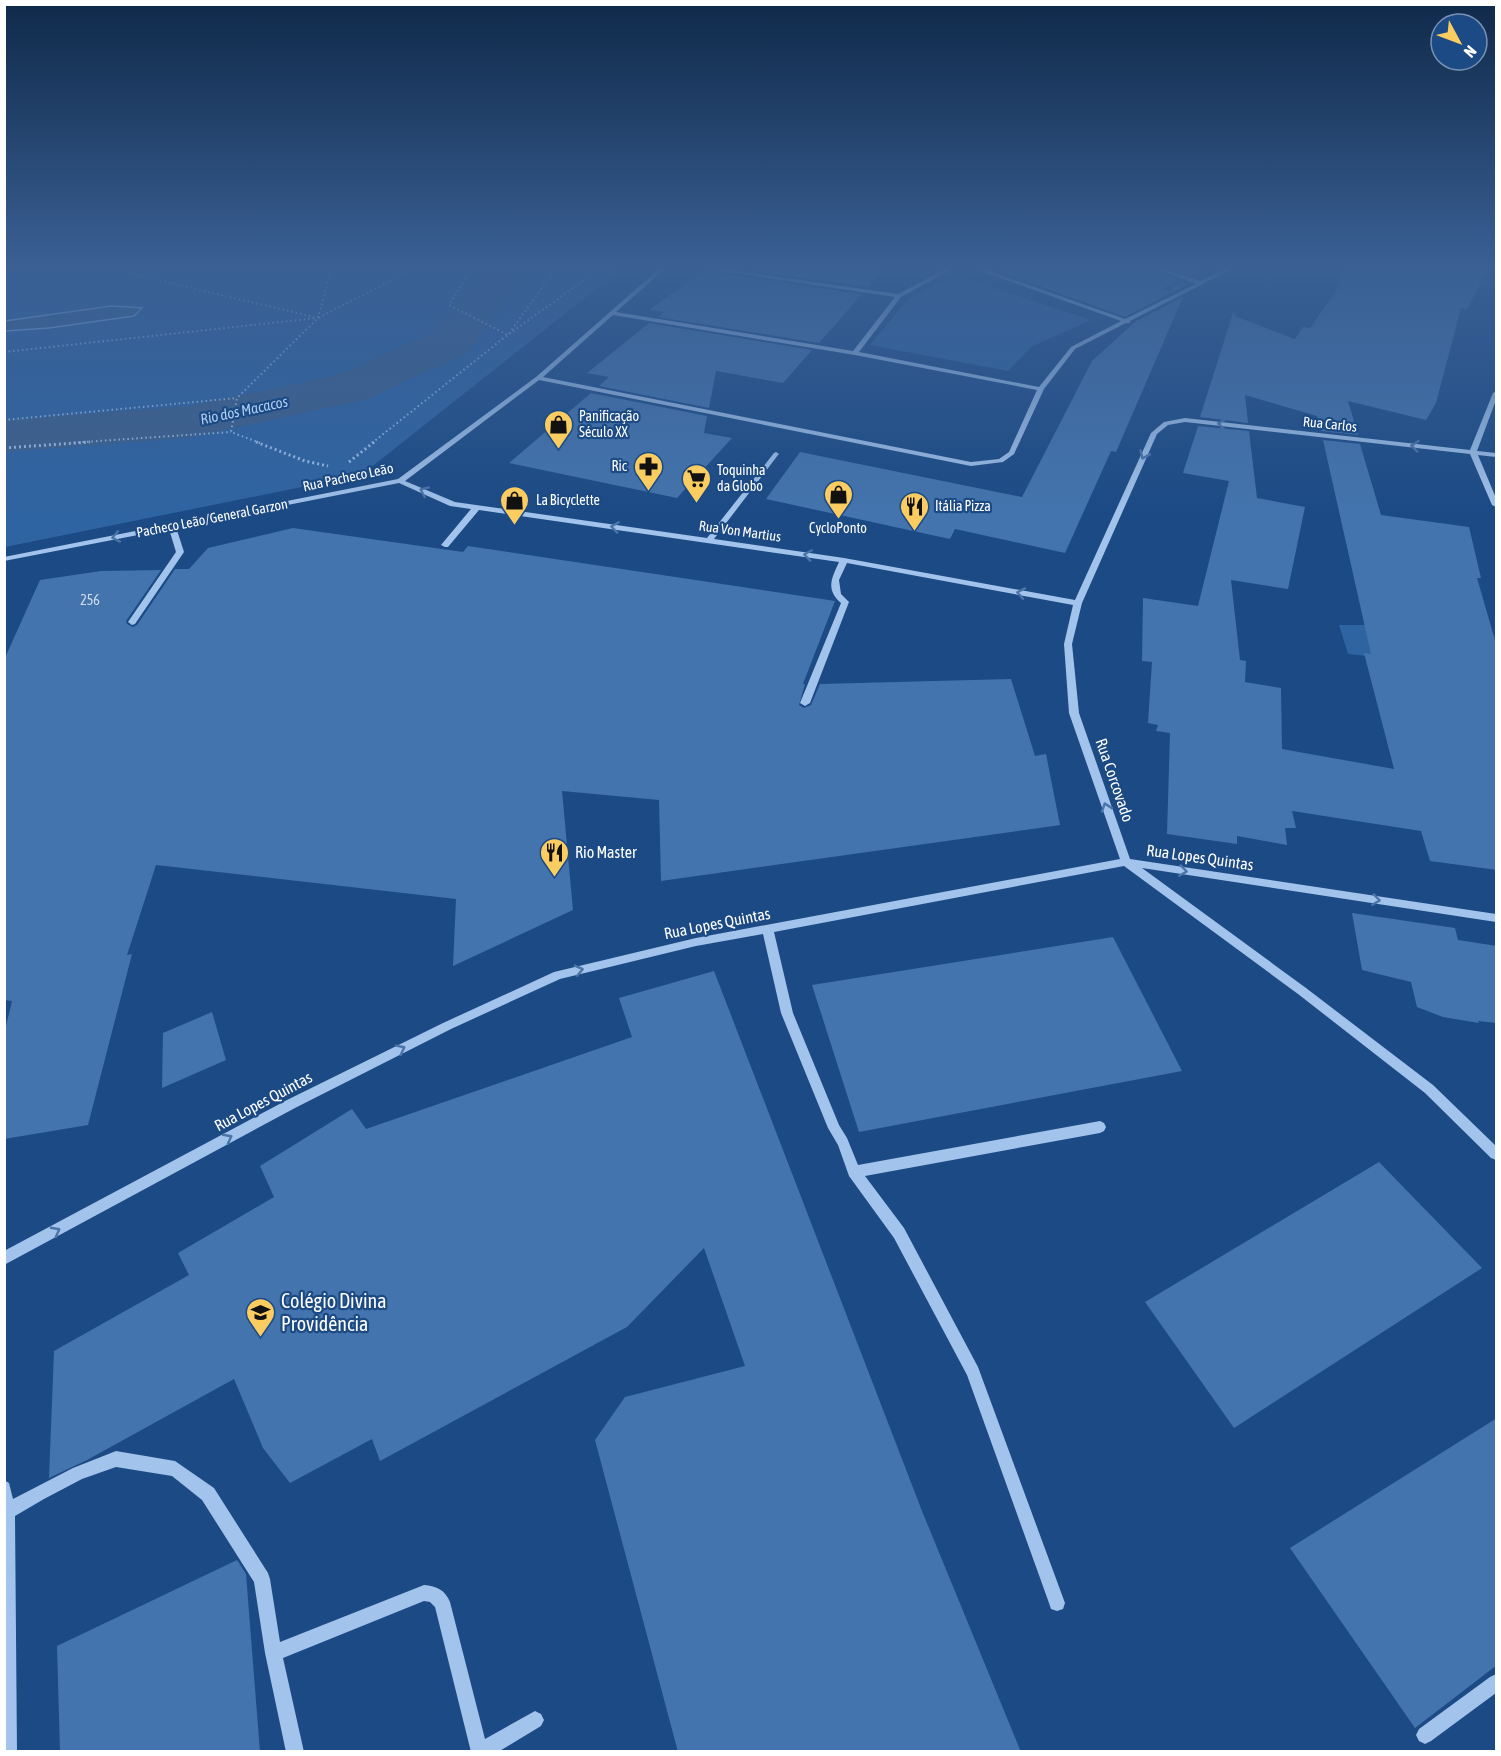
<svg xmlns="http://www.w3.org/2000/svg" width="1501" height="1756" viewBox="0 0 1501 1756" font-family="'Asap Condensed',sans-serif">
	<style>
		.green { fill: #2f64a2 }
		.water { fill: #3e608a; stroke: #96beed; stroke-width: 1.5 }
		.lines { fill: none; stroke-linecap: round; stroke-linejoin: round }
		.river { fill: #3e608a; fill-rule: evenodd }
		.building { fill: #4474ad }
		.path-far1 { stroke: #a2c3eb; stroke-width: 2; stroke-dasharray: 1.5 3; stroke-linecap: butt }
		.path { stroke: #a2c3eb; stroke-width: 3; stroke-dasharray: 2 3; stroke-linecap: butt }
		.minor { fill: #a2c3eb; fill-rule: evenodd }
		.oneway { stroke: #4b74a8 }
		.labels { text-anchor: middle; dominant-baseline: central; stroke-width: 4.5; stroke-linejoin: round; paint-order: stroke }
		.far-poi-label { font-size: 14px; fill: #fff; stroke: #1c4a84; text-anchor: start }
		.far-street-label { font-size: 14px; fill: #fff; stroke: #1c4a84 }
		.number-label { font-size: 14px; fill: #d0dcea }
		.far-water-label { font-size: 15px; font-style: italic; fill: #aecdf2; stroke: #1c4a84 }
		.street-label { font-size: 16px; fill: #fff; stroke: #1c4a84 }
		.poi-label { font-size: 16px; fill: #fff; stroke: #1c4a84; text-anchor: start }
		.near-poi-label { font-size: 20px; fill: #fff; stroke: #1c4a84; text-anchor: start }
	</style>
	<rect width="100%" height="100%" fill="#1c4a84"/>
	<path class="green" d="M5 267H624L365 472 356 476 5 547Z
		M956 276 1091 320 1031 347 1008 371 870 345 909 298Z
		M1339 625H1365L1480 668 1348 654Z"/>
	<path class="water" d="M111 306 142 308 134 316 49 328 5 331V321Z"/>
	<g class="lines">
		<path class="river" d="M484 267H528L468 352 368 399 188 438 4 452V420L188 406 335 376 434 332Z"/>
	</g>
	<path class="building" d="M723 267H885L868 287Z
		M1002 267H1148L1179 280 1162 289 1169 291 1181 281 1188 284 1125 317 1001 272Z
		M1165 267H1205L1192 276Z
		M1342 267H1489L1467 309 1461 308 1436 403 1426 420 1348 401 1358 435 1321 431 1317 416 1245 395 1248 423 1200 417 1234 310 1235 316 1295 339 1303 327 1310 328 1340 285Z
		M704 271 862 294 819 343 658 317 664 312 649 310Z
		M1183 297 1116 452 1111 451 1065 553 955 529 950 539 766 499 800 452 1022 497 1092 361 1136 321Z
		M649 323 812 350 783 383 716 371 709 408 599 386 609 377 587 373Z
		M591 393 707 416 704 433 732 438 677 498 509 463Z
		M1198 426 1249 431 1257 498 1305 507 1288 589 1231 580 1240 660 1246 661 1245 682 1281 688 1282 749 1394 769 1364 653 1371 654 1323 440 1360 444 1381 515 1469 527 1481 578H1477L1497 647V870L1430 861 1421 831 1292 811 1296 828H1285L1287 845 1237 836V844L1167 834 1170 733 1156 731 1158 725 1148 723 1152 662 1142 661 1143 598 1198 606 1229 481 1183 473Z
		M293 528 463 552 468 546 835 601 803 684H805L799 705 804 708 811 705 820 684 1011 679 1035 756 1046 754 1060 825 661 881 659 800 562 791 573 910 453 966 456 899 156 865 127 955 132 954 88 1125 4 1139V1034L12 1001 4 1000V660L40 580 101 571 161 570 126 621 127 624 133 627 137 625 175 569H189L208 548Z
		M1352 913 1455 928 1458 940 1497 946V1023L1478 1021 1479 1023 1443 1017 1417 1007 1411 982 1362 970Z
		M1113 937 1182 1071 859 1132 812 985Z
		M714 971 922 1511 1021 1752H678L595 1440 625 1397 745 1366 704 1248 627 1327 380 1461 372 1439 290 1483 263 1448 234 1379 87 1460 49 1478 54 1351 189 1275 178 1253 274 1197 260 1166 352 1109 366 1129 632 1037 619 998Z
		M212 1012 226 1060 162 1088 163 1033Z
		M1379 1162 1482 1268 1234 1428 1145 1302Z
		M1497 1418V1665L1415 1728 1290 1548Z
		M237 1560 246 1574 260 1752H60L57 1646Z"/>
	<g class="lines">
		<path class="path-far1" d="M103 267 314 317
			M472 267 449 305 508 335 557 267
			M318 318 332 267
			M4 352 317 318
			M4 420 237 398
			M69 443 231 432
			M260 443 231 432 237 398 318 318 418 267
			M372 443 505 337 602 267"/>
		<path class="path" d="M256 442 305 461 328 466
			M4 448 90 442
			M349 462 374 442"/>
		<path class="minor" d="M661 267H667L616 312 853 351 895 297 694 267H708L898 294 949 267H956L901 297 859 352 1039 387 1071 347 1121 321 970 267H978L1125 319 1196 284 1150 267H1158L1200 281 1229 267H1236L1130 321V323H1126L1075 349 1044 389 1014 454 1003 462 971 466 539 380 405 481 455 502 707 538 774 453 776 452 779 454 778 455 714 539 844 558 1075 600 1151 433 1164 422 1185 418 1470 450 1493 393 1496 391V400L1477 451 1496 453V457L1478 455 1496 498V507L1492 505 1470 454 1185 422 1168 425 1157 434 1082 603 1072 644 1079 713 1130 859 1496 914V922L1142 868 1306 988 1433 1085 1496 1146V1160L1491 1158 1425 1093 1298 994 1124 866 774 932 793 1013 839 1125 847 1138 858 1165 1100 1121 1104 1123 1106 1127 1104 1131 1100 1133 865 1176 904 1228 978 1367 1065 1603 1063 1609 1057 1611 1051 1609 1049 1603 967 1375 894 1238 849 1176 838 1145 828 1128 781 1013 763 934 696 946 560 979 451 1029 295 1108 4 1265V1251L287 1100 443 1023 554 972 696 938 1120 859 1069 713 1064 644 1073 605 847 563 839 580 841 594 849 602 810 703 805 706 800 703 841 603C825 589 832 578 839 562L479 510 448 547H445L441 545 471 509 450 506 399 483 176 527 184 552 135 624 132 625 128 622 176 552 169 529 4 561V557L398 479 536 377ZM613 315 855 355 1037 390 1009 452 999 459 971 462 543 377Z
			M116 1451 175 1461 214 1488 268 1573 270 1579 280 1642 424 1585C437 1586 445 1590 450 1602L485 1739 535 1711 541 1714 544 1720 541 1726 498 1752H471L435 1607 430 1602 424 1601 283 1658 304 1752H286L265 1653 254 1582 202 1500 172 1476 116 1467 82 1479 44 1499 15 1516 17 1752H4V1480L9 1483 13 1499 73 1468Z
			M1496 1674V1693L1431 1741 1425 1744 1419 1741 1416 1735 1419 1729 1490 1677Z"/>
	</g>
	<defs><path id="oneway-chevron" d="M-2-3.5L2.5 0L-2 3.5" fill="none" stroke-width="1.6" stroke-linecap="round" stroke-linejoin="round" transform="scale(1.5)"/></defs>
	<g class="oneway">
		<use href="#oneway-chevron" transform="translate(1222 424) rotate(-174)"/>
		<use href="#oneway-chevron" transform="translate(1415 446) rotate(-174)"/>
		<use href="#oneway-chevron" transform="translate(1144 455) rotate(114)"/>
		<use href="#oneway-chevron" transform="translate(424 491) rotate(-156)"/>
		<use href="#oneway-chevron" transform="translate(615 527) rotate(-172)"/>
		<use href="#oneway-chevron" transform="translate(116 537) rotate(169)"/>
		<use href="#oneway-chevron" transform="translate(808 555) rotate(-172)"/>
		<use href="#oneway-chevron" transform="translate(1021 593) rotate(-169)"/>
		<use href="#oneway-chevron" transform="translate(1106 807) rotate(-109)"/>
		<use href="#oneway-chevron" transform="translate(1183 871) rotate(8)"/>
		<use href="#oneway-chevron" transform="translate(1376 900) rotate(8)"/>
		<use href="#oneway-chevron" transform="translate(579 970) rotate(-13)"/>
		<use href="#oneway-chevron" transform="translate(401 1049) rotate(-27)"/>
		<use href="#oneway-chevron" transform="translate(228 1138) rotate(-28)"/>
		<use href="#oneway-chevron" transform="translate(56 1231) rotate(-28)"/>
	</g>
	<linearGradient id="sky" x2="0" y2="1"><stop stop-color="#0f2949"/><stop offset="0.52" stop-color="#3a6094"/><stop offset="1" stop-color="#3a6094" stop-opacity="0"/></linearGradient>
	<rect width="1501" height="513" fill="url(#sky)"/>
	<defs>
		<symbol id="shop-pin" viewBox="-11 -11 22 30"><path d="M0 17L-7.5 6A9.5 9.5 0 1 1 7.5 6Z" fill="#fbcd60" stroke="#1c4a84"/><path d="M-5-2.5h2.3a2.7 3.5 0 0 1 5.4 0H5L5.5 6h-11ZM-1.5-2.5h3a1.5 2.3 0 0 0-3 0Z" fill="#111"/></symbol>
		<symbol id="pharmacy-pin" viewBox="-11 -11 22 30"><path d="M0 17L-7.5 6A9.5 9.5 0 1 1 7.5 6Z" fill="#fbcd60" stroke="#1c4a84"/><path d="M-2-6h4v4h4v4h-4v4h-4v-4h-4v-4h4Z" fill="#111"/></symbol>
		<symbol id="supermarket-pin" viewBox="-11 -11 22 30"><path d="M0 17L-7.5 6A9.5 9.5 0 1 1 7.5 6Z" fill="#fbcd60" stroke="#1c4a84"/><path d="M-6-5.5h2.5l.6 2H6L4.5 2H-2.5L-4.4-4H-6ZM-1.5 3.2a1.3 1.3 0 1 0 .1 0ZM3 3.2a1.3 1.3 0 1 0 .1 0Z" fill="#111"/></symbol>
		<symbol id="restaurant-pin" viewBox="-11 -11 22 30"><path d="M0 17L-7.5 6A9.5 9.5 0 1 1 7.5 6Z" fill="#fbcd60" stroke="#1c4a84"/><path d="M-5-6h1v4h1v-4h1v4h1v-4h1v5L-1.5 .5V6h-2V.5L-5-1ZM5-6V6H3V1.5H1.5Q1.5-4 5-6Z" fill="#111"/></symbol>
		<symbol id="school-pin" viewBox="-11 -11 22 30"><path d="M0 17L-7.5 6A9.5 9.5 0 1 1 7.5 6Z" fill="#fbcd60" stroke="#1c4a84"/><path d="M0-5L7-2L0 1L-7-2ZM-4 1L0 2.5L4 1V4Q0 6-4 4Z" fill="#111"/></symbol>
	</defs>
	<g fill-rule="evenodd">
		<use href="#shop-pin" x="542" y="408" width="33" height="45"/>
		<use href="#pharmacy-pin" x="632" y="450" width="33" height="45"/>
		<use href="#supermarket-pin" x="680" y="462" width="33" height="45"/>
		<use href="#shop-pin" x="822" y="478" width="33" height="45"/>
		<use href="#shop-pin" x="498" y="484" width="33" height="45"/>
		<use href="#restaurant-pin" x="898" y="490" width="33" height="45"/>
		<use href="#restaurant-pin" x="538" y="836" width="33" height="45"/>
		<use href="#school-pin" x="244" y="1296" width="33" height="45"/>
	</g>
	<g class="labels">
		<g class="far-poi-label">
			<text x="579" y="416">Panificação<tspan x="579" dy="16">Século XX</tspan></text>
			<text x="627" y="466" text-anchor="end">Ric</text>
			<text x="717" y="470">Toquinha<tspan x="717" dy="16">da Globo</tspan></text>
			<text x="536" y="500">La Bicyclette</text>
			<text x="935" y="506">Itália Pizza</text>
			<text x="838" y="528" text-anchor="middle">CycloPonto</text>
		</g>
		<g class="far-street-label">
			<text transform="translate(1330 424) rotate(6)">Rua Carlos</text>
			<text transform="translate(348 477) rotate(-12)">Rua Pacheco Leão</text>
			<text transform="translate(212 518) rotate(-11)">Pacheco Leão/General Garzon</text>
			<text transform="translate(740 531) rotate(8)">Rua Von Martius</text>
		</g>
		<g class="number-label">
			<text x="90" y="600">256</text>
		</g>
		<g class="far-water-label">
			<text transform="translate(244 410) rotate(-12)">Rio dos Macacos</text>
		</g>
		<g class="street-label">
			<text transform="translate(1115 780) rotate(71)">Rua Corcovado</text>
			<text transform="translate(1200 857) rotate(8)">Rua Lopes Quintas</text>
			<text transform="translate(717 923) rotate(-11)">Rua Lopes Quintas</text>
			<text transform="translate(263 1101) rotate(-28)">Rua Lopes Quintas</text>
		</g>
		<g class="poi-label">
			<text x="575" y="852">Rio Master</text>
		</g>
		<g class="near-poi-label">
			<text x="281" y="1300">Colégio Divina<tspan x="281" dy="23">Providência</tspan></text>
		</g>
	</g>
	<rect width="1501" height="1756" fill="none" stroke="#ffffff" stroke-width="12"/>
	<g transform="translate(1459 42) rotate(131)"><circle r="28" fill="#1c4a84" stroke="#7792b5" stroke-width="1.5"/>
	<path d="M0-4.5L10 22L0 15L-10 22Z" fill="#fbcd60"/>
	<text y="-9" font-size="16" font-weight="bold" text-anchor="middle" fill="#ffffff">N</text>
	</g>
</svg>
